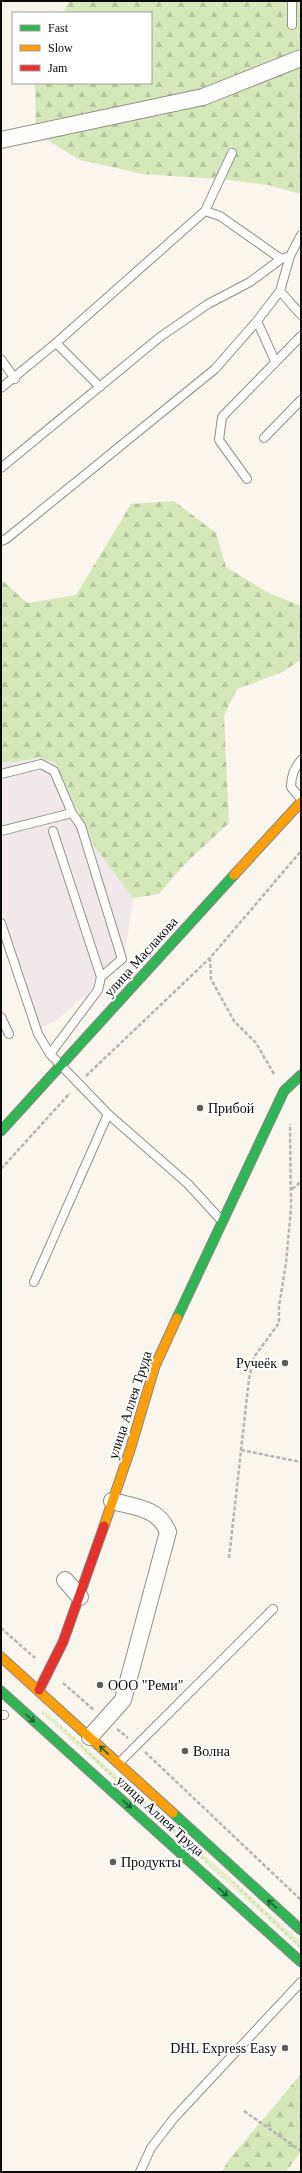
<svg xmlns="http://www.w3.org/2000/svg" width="302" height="2173" viewBox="0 0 302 2173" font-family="Georgia,serif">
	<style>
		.industrial { fill: #f0e8eb }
		.grass { fill: url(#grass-dots) }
		.forest { fill: url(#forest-firs) }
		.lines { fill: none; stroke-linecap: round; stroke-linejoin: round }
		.lane-casing { stroke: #92908c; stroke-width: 10 }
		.street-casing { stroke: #92908c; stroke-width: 18 }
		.fast-casing { stroke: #898783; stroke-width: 11 }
		.slow-casing { stroke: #898783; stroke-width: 11 }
		.jam-casing { stroke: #898783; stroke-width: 11 }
		.path { stroke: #b7b6b5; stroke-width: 2.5; stroke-dasharray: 4 2; stroke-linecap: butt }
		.lane { stroke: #fefefc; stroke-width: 8 }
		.street { stroke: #fefefc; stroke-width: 16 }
		.fast { stroke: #30b455; stroke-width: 9 }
		.slow { stroke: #ff9f0a; stroke-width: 9 }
		.jam { stroke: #e5322d; stroke-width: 9 }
		.oneway { stroke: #1d5f30 }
		.poi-dot { fill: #5e5d59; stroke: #fff; stroke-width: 1.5 }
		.labels { text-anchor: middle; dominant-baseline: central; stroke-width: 4; stroke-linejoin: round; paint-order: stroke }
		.street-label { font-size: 14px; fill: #0a0a0a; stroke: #fff }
		.poi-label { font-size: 14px; fill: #0a0a0a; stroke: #fff; text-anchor: start }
	</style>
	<defs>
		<pattern id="grass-dots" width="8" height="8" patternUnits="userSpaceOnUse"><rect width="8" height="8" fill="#e5f0cb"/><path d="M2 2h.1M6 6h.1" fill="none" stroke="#c3ccad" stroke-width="1.8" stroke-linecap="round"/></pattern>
		<pattern id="forest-firs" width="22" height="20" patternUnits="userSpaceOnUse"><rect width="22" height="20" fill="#d6e8b9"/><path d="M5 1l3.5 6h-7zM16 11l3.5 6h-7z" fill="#b6c69e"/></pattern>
	</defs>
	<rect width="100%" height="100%" fill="#faf6ed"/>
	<path class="industrial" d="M38 758 55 762 95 847 133 898 124 960 57 1020 40 1028 1 908V762H14Z"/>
	<path class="grass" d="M44 1710 301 1942V1949L41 1713Z"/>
	<path class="forest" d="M69 1H301V194L268 185 228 180 143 174 80 160 36 133 35 83H151V13H63Z
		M174 501 216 533 226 567 269 593 301 606V659L285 671 237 689 224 716 229 823 185 864 159 894 133 898 95 847 55 762 38 758 14 762H1V579L27 603 76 595 131 504Z
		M301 2074V2151L286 2172H222L228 2161Z"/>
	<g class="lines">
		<defs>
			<path id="lane" d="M292 1V25
				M205 211 232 153
				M301 235 290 256 280 291 301 315
				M257 321 275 361
				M56 343 100 387
				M1 359 15 379
				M1 388 56 343 205 211 220 216 281 259 290 256
				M264 438 301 400
				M1 468 160 337 208 304 250 282 281 259
				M247 479 219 440 222 417 301 336
				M1 541 6 539 215 369 257 321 280 291
				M301 760C294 769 291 776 291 787L301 799
				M1 774 41 764 54 771 72 813 1 831
				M53 831 101 977
				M1 923 38 1034 50 1054 108 1114 188 1184 221 1220
				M1 1017 9 1034
				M50 1054 98 990 101 977 122 959 81 826 72 813
				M34 1282 108 1114
				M1 1715H4
				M119 1763 273 1609
				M140 2172 151 2148 174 2118 301 1982"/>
			<path id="street" d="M1 140 203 97 301 58
				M65 1580 80 1597
				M90 1737 123 1700 168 1532C159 1508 135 1507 112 1501"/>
			<path id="fast" d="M1 1131 234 875
				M177 1318 284 1091 301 1075
				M1 1691 301 1962
				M173 1813 301 1930"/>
			<path id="slow" d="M234 875 301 802
				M104 1526 130 1450 155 1366 177 1318
				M1 1657 173 1813"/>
			<path id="jam" d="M39 1690 63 1642 104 1526"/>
		</defs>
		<use href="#lane" class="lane-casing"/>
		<use href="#street" class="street-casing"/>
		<use href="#fast" class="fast-casing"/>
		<use href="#slow" class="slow-casing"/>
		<use href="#jam" class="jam-casing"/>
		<path class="path" d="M210 958 211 979 234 1021 256 1043 274 1074
			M86 1076 210 958 301 851
			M1 1169 70 1093
			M292 1189 301 1182
			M241 1450 301 1462
			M229 1558 249 1379 254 1357 279 1323V1306L286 1263 291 1209 290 1124
			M1 1628 35 1658
			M63 1683 94 1710
			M117 1729 128 1738
			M145 1752 301 1900
			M244 2111 301 2151"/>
		<use href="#lane" class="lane"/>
		<use href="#street" class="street"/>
		<use href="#fast" class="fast"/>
		<use href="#slow" class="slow"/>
		<use href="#jam" class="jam"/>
	</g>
	<defs><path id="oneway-shaft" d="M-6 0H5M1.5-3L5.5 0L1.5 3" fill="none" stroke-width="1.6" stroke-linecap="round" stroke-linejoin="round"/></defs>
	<g class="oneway">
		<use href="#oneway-shaft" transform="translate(30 1718) rotate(42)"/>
		<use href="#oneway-shaft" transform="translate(104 1750) rotate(-137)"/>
		<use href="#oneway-shaft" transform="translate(127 1804) rotate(42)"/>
		<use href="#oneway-shaft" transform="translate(223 1892) rotate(42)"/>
		<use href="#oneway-shaft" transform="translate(272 1904) rotate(-138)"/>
	</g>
	<g class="poi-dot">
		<circle cx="200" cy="1108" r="4"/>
		<circle cx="285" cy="1363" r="4"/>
		<circle cx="100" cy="1685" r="4"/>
		<circle cx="185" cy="1751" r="4"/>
		<circle cx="113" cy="1862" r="4"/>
		<circle cx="285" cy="2048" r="4"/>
	</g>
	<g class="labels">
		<g class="street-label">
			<text transform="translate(141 957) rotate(-48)">улица Маслакова</text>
			<text transform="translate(130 1405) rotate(-72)">улица Аллея Труда</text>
			<text transform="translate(160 1816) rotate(42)">улица Аллея Труда</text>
		</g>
		<g class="poi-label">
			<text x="208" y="1108">Прибой</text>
			<text x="277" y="1363" text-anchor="end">Ручеёк</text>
			<text x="108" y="1685">ООО "Реми"</text>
			<text x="193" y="1751">Волна</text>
			<text x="121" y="1862">Продукты</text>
			<text x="277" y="2048" text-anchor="end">DHL Express Easy</text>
		</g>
	</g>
	<rect width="302" height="2173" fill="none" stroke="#0a0a0a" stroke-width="4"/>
	<rect x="12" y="12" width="140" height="72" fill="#ffffff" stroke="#9d9d9d"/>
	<rect x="20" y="25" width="20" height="6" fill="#30b455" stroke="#9d9d9d"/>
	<text x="48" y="32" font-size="12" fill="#0a0a0a">Fast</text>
	<rect x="20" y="45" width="20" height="6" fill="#ff9f0a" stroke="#9d9d9d"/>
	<text x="48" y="52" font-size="12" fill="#0a0a0a">Slow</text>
	<rect x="20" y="65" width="20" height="6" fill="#e5322d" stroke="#9d9d9d"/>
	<text x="48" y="72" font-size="12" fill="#0a0a0a">Jam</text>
</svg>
